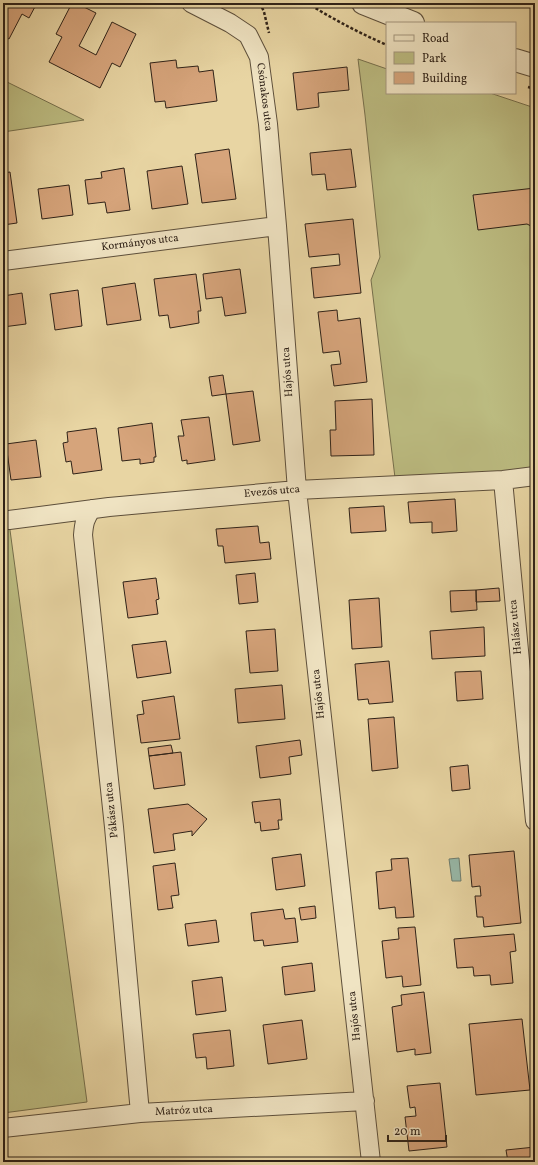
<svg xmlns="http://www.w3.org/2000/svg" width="538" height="1165" viewBox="0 0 538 1165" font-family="Vollkorn,serif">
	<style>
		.green { fill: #bcbc81; stroke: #766f4c }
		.water { fill: #97b8a8; stroke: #6d7c6e }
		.building { fill: #d6a47b; stroke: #2f2218 }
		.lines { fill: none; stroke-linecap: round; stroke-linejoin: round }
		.minor-casing { stroke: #5d4f3b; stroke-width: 20 }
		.tertiary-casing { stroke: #5d4f3b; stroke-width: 24 }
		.path { stroke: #2f2218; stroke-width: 2.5; stroke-dasharray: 3 2; stroke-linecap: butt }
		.minor { stroke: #f0e4c3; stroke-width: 18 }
		.tertiary { stroke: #f0e4c3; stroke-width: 22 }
		.labels { text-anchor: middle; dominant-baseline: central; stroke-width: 4; stroke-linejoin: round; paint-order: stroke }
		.street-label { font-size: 11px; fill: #2f2218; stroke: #f0e4c3 }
	</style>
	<rect width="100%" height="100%" fill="#e8d5a3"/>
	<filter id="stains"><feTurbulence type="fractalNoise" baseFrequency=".005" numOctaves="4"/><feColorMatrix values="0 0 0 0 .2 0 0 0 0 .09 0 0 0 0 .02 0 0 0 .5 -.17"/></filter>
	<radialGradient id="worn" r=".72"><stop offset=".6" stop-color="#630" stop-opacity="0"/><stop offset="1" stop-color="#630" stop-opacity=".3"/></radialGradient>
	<path class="green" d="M358 59 387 69V93H490L535 108V473L396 486 371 280 380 257 365 115Z
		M3 80 84 120 3 132Z
		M3 478 87 1102 3 1113Z"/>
	<path class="water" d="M459 858 461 881H452L449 859Z"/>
	<path class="building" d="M6 3H37L29 18 22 14 9 39 3 36V5L5 6Z
		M72 3H76L96 13 79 46 96 55 112 22 136 34 120 67 112 63 100 88 49 62 62 37 56 34Z
		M176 60 177 68 198 66 199 72 213 70 217 101 166 108 165 101 155 102 150 63Z
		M347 67 349 90 318 93 319 107 297 110 293 73Z
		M229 149 236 199 202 203 195 154Z
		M351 149 356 187 327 190 325 174 312 175 310 153Z
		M182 166 188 204 152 209 147 171Z
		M124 168 130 210 107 213 105 202 88 204 85 180 102 178 101 172Z
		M10 172 17 223 3 225V173Z
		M69 185 73 215 42 219 38 189Z
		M535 188V228L527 224 478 230 473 195Z
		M353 219 361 293 314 298 311 268 340 265 339 254 309 257 305 224Z
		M240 269 246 313 225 316 222 297 206 299 203 274Z
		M196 274 201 311H198L199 323 170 328 168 315 159 316 154 279Z
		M135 283 141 320 107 325 102 288Z
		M78 290 82 326 55 330 50 294Z
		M22 293 26 324 3 327V296Z
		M337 310 338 321 360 318 367 382 334 386 331 365 341 364 339 351 323 353 318 312Z
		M223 375 226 394 212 396 209 377Z
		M253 391 260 441 233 445 226 394Z
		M372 399 374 455 331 456 330 430H336L335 401Z
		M209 417 215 460 187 464V460L182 461 178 436H184L181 420Z
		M152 423 156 457H154V462L140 464V459L122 461 118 428Z
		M96 428 102 470 73 474 71 461 66 462 63 443 68 442 67 432Z
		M36 440 41 477 11 480 6 444Z
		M455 499 457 531 432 533V522L410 523 408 502Z
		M384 506 386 531 351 533 349 508Z
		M535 506V530H533L532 507Z
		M258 526 260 543 269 542 271 559 225 563 223 546H218L216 529Z
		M255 573 258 602 239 604 236 575Z
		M156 578 159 599 156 600 158 614 128 618 123 582Z
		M499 588 500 601 476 602V590Z
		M476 590 477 610 451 612 450 591Z
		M379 598 382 647 352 649 349 600Z
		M484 627 485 656 432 659 430 631Z
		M275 629 278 671 250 673 246 631Z
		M166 641 171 673 137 678 132 645Z
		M389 661 393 702 369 704 368 699 358 700 355 664Z
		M481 671 483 699 457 701 455 672Z
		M282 685 285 719 238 723 235 689Z
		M174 696 180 739 141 743 137 715 144 714 142 701Z
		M394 717 398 768 372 771 368 719Z
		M300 740 302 755 289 757 291 774 260 778 256 746Z
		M171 745 173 753 149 756 148 748Z
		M181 752 185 785 154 789 149 756Z
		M468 765 470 789 452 791 450 767Z
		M280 799 282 820H278L279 829 261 831 260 822 255 823 252 802Z
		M188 804 207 819 192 836V831L173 834 175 850 154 853 148 809Z
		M514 851 521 923 484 927 483 917H477L475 896H481L480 886 472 887 469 855Z
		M301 854 305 886 276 890 272 858Z
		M408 858 414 917 396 918 395 907 379 909 376 872 392 870 391 859Z
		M175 863 179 895 171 896 173 908 158 910 153 866Z
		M315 906 316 918 301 920 299 908Z
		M283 909 285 919 295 918 298 942 264 946 263 940 254 941 251 913Z
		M216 920 219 942 188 946 185 924Z
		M415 927 421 985 403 987 402 976 386 978 382 941 399 939 398 928Z
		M514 934 516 951 510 952 513 983 491 985 490 975 474 976 473 967 457 968 454 939Z
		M312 963 315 991 285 995 282 967Z
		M222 977 226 1011 196 1015 192 981Z
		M424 992 431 1053 415 1055V1049L397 1052 392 1007 402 1005 401 995Z
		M522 1019 530 1090 476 1095 469 1024Z
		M302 1020 307 1059 268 1064 263 1025Z
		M230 1030 234 1066 207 1069 206 1057 196 1058 193 1034Z
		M440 1083 447 1147 409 1151 405 1117 416 1116 415 1107 410 1108 407 1086Z
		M535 1147V1162H508L506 1150Z"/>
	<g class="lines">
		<defs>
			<path id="minor" d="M191 3 230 23 248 35 259 57 268 124 277 226 297 490 371 1162
				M3 261 277 226
				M503 480 535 821
				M92 509C85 518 84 523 83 535L114 827 140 1113
				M9 520 109 507 297 490 503 480 535 476
				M3 1128 140 1113 365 1101"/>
			<path id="tertiary" d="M363 3 413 23
				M515 60 535 66"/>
		</defs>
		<use href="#minor" class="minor-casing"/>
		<use href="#tertiary" class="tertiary-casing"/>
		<path class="path" d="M260 3 264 12 269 33
			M307 3C333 19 359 33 387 45
			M528 87 535 89"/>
		<use href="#minor" class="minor"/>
		<use href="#tertiary" class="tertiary"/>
	</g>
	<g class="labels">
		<g class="street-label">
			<text transform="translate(264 97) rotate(83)">Csónakos utca</text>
			<text transform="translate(140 243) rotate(-7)">Kormányos utca</text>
			<text transform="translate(288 372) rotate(-94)">Hajós utca</text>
			<text transform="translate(272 492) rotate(-5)">Evezős utca</text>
			<text transform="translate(516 627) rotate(-95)">Halász utca</text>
			<text transform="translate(319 694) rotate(-96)">Hajós utca</text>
			<text transform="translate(112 810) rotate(-96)">Pákász utca</text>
			<text transform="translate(355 1016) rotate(-96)">Hajós utca</text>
			<text transform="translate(184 1111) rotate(-3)">Matróz utca</text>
		</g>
	</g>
	<rect width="538" height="1165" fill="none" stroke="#e8d5a3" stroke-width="16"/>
	<rect x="4" y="4" width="530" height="1157" fill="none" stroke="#2f2218" stroke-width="2"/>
	<rect x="8" y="8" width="522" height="1149" fill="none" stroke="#2f2218"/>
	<rect x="386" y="22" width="130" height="72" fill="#f0e4c3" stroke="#a3967f"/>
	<rect x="394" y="35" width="20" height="6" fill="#f0e4c3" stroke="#a3967f"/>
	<text x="422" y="42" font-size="12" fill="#2f2218">Road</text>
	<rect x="394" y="52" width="20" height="12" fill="#bcbc81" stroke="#a3967f"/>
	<text x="422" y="62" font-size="12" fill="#2f2218">Park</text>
	<rect x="394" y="72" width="20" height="12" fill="#d6a47b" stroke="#a3967f"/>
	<text x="422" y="82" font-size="12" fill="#2f2218">Building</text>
	<path d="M388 1135v6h58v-6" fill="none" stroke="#2f2218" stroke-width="2"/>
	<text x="394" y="1135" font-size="12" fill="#2f2218" stroke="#f0e4c3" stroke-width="3" paint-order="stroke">20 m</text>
	<rect width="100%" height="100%" filter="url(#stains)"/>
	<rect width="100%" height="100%" fill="url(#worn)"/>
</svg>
